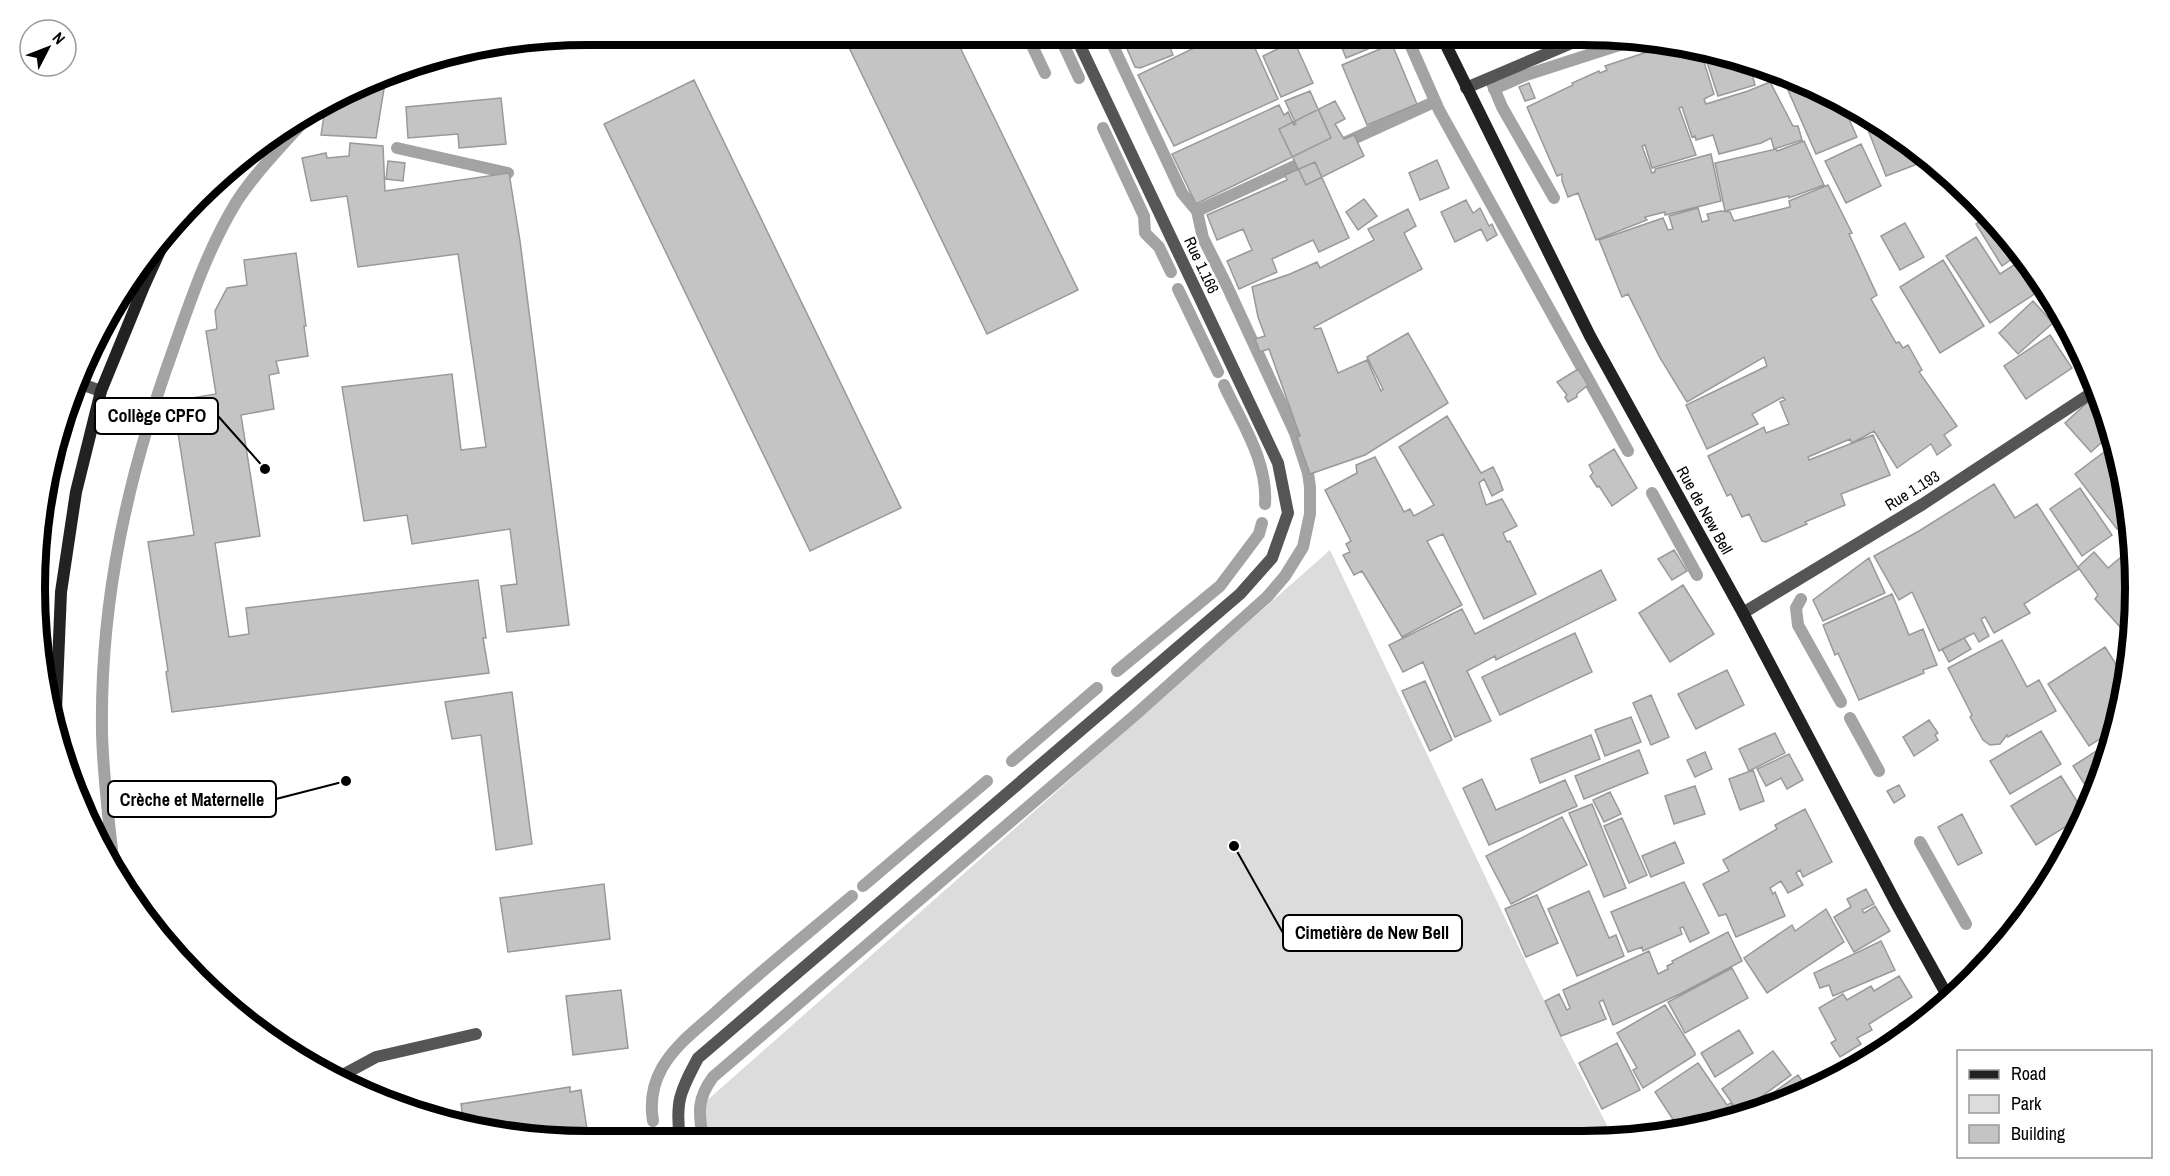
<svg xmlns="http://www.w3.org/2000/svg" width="2170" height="1176" viewBox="0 0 2170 1176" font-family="'Archivo Narrow',sans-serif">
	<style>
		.green { fill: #dcdcdc }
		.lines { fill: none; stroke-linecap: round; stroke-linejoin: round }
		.stream { stroke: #a3a3a3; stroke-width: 12 }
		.building { fill: #c4c4c4; stroke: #999; stroke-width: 1.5 }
		.service { stroke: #555; stroke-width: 12 }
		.minor { stroke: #555; stroke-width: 12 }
		.secondary { stroke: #222; stroke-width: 12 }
		.labels { text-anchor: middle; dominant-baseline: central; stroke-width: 5; stroke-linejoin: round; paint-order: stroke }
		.street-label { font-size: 16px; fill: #000; stroke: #fff }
		.rim { fill: none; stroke: #000; stroke-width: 8 }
		.leader { fill: none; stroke: #000; stroke-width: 2 }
		.callout-dot { fill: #000; stroke: #fff; stroke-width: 2 }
		.callout { fill: #fff; stroke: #000; stroke-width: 2 }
		.callout-label { font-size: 18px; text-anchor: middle; font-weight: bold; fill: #000 }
	</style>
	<rect width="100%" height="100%" fill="#fff"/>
	<path class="green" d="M1330 550 1561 1036 1613 1137 708 1140 703 1104Z"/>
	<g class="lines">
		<path class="stream" d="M1027 35 1045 73
			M1059 35 1079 78
			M1406 35 1439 110 1628 451
			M1492 83 1502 107 1554 198
			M1494 89 1526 75 1638 39
			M1103 128 1144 216 1145 233 1159 247 1171 272
			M1342 144 1434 102
			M397 148 508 173
			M1197 211 1310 159
			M1178 289 1218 372
			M1224 385C1241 422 1268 461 1265 504
			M1652 493 1697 575
			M1801 599 1796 608 1798 625 1841 702
			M1117 671 1220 586 1259 534 1262 523
			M1850 718 1879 771
			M1012 761 1097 688
			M1920 842 1966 924
			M113 858C108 816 103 774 102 732 100 599 128 475 173 350 191 299 208 248 237 201 256 172 281 147 304 121
			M863 886 987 781
			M653 1121C650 1103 653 1084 662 1068 675 1045 697 1029 716 1012 760 972 807 934 852 896
			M703 1140C699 1114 696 1100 713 1077L1134 716 1267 597 1285 576 1303 547 1310 514V487L1308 473 1295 433 1226 284 1203 238 1197 211 1182 193 1108 35"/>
	</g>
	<path class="building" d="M843 35H954L1078 290 987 334Z
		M1121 35H1165L1173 55 1140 68 1135 67Z
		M1221 35H1249L1278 99 1174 146 1138 75Z
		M1296 35H1317L1301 48 1293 37Z
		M1337 35H1363L1368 49 1346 58Z
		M1294 41 1313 83 1281 97 1263 56Z
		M1651 41 1700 49 1714 94 1704 99 1706 104 1748 91 1770 82 1793 126H1798L1802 140 1774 149 1771 138 1761 143 1719 154 1713 135 1696 140 1695 136 1692 137 1682 107 1679 108 1696 155 1652 168 1645 145 1642 146 1652 173 1655 172V169L1711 154 1721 201 1665 215V212L1645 217 1647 220 1596 240 1578 193 1568 197 1562 181V174L1557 176 1527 107 1573 85 1572 83 1599 71 1600 73 1607 70 1605 66 1653 50 1649 42Z
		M1392 44 1417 104 1367 125 1342 65Z
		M1703 50 1726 53 1749 63 1755 85 1718 96Z
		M390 75 384 89 376 138 321 135 325 109Z
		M1788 79 1841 101 1857 137 1816 154 1784 81Z
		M694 80 901 508 810 551 604 124Z
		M1529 83 1535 98 1525 101 1519 87Z
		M1310 91 1331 138 1196 204 1172 154 1279 105 1284 115 1288 112 1294 125 1296 124 1285 101Z
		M501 98 506 144 459 148 458 134 408 138 406 107Z
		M1335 101 1345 119 1335 124 1344 139 1354 135 1364 156 1306 185 1279 129Z
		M1852 106 1858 108 1873 119 1859 124Z
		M1882 125 1914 148 1920 163 1886 176 1868 130Z
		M1804 141 1824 185 1789 198V196L1725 211 1715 163 1776 149 1777 151Z
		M350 143 383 146 385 191 509 173 520 241 569 625 507 632 501 586 517 584 510 529 412 544 407 515 364 521 342 387 452 374 461 450 486 447 458 254 358 267 347 196 311 201 302 158 326 153 327 158 349 156Z
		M1861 144 1881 186 1846 203 1825 161Z
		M1437 160 1449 188 1420 200 1409 173Z
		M388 161 405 163 403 181 386 179Z
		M1315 162 1349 238 1319 252 1313 240 1272 259 1277 272 1239 289 1227 261 1252 250 1243 229 1217 240 1207 215 1287 180 1285 175Z
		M1956 182 1978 205 1971 209Z
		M1828 185 1852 233 1849 234 1877 295 1871 299 1896 343 1899 342 1903 348 1908 345 1922 370 1919 372 1957 426 1944 435 1951 445 1937 455 1931 444 1897 468 1874 431 1852 443 1850 439 1808 457 1809 460 1873 435 1890 475 1841 494 1845 505 1805 522 1807 524 1766 542 1762 541 1749 514 1742 517 1731 494 1727 496 1708 456 1764 427 1766 433 1789 424 1780 402 1785 400 1783 397 1752 414 1758 424 1707 449 1686 405 1767 366 1764 357 1687 402 1660 358 1628 294 1622 297 1599 240 1663 218 1668 230 1673 229 1669 216 1698 208 1702 222 1709 220 1707 214 1721 211 1730 212 1734 221 1790 207 1789 201Z
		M1364 199 1377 216 1358 230 1346 212Z
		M1466 200 1473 213 1480 208 1489 226 1492 224 1497 235 1487 241 1481 229 1455 242 1441 212Z
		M1408 209 1416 226 1404 233 1422 269 1314 327 1315 329 1321 328 1338 373 1367 360 1381 391 1383 389 1367 357 1408 333 1448 403 1365 455 1310 474 1297 437 1300 436 1269 349 1260 352 1255 339 1265 336 1258 317 1252 287 1290 274 1317 262 1320 268 1374 240 1368 229Z
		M1988 216 2022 252 2002 266 1976 224Z
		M1905 223 1924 257 1900 270 1881 236Z
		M1976 237 2000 274 2017 263 2036 293 1990 323 1946 256Z
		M296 253 306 326H304L308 356 276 361 279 373 269 375 274 409 241 415 260 536 215 543 229 637 249 634 246 608 478 580 486 638H483L489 673 172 712 166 672 168 671 148 542 194 535 173 401 216 394 206 331 217 329 215 311 227 288 247 285 244 260Z
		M1943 260 1984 326 1940 353 1900 287Z
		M2047 292 2061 315 2056 319 2039 299Z
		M2033 301 2053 323 2018 354 1999 333Z
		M2063 318 2078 343 2080 347 2076 351 2054 325Z
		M2050 335 2072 368 2026 399 2004 366Z
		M1578 369 1588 385 1577 394V397L1568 402 1565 397 1567 395 1557 382Z
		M2092 398 2105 413 2112 433 2091 452 2065 423Z
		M1447 416 1481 473 1493 467 1499 479 1503 490 1492 496 1484 479 1479 483 1486 505 1502 499 1517 526 1503 533 1507 542 1510 541 1536 594 1484 619 1443 534 1427 541 1462 605 1402 637 1362 571 1354 575 1343 555 1350 552 1346 544 1351 541 1325 490 1357 473 1356 465 1375 457 1404 512 1410 509 1414 516 1434 505 1399 447Z
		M2116 443 2129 520 2117 529 2075 474Z
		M1614 449 1637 488 1612 506 1599 486 1597 487 1590 476 1593 473 1589 465Z
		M1994 484 2015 518 2037 504 2079 569 2024 604 2030 613 1994 633 1985 617 1981 619 1989 636 1979 642 1974 633 1939 651 1912 592 1899 600 1874 556 1919 531Z
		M2080 488 2112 535 2082 556 2050 509Z
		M1674 550 1687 571 1672 580 1658 559Z
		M2094 552 2108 568 2126 553 2134 561 2132 616 2120 627 2095 599 2098 595 2078 567Z
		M1869 558 1885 593 1823 621 1813 600Z
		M1601 570 1616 600 1496 660 1495 656 1467 671 1491 721 1455 737 1423 662 1403 672 1389 645 1462 609 1475 634Z
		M1683 585 1714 634 1670 662 1639 613Z
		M1892 594 1909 635 1923 629 1937 665 1923 670 1924 673 1859 700 1838 653 1835 655 1823 625Z
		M1575 633 1592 672 1500 715 1482 677Z
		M1964 638 1971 649 1949 662 1942 649Z
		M2002 640 2027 687 2039 680 2056 711 2008 737 2007 735 2000 744 1990 745 1983 740 1970 717 1972 715 1948 668Z
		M2105 647 2126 680 2115 729 2089 746 2048 684Z
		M1727 670 1744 705 1696 729 1678 694Z
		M1425 681 1452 740 1430 751 1402 691Z
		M512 692 532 844 496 850 481 735 452 739 445 702Z
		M1651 695 1669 737 1651 745 1633 703Z
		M1631 717 1641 742 1605 756 1595 730Z
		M1929 720 1938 733 1935 735 1938 740 1914 756 1903 737Z
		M2041 731 2061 764 2010 794 1990 761Z
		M1775 733 1785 753 1749 771 1739 749Z
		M1591 735 1600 759 1540 783 1531 759Z
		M2112 741 2106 766 2092 796 2073 766Z
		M1639 750 1648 773 1584 799 1575 776Z
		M1705 752 1712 769 1695 777 1687 760Z
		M1789 754 1803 780 1787 789 1781 778 1766 786 1757 769Z
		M1753 770 1764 801 1740 810 1729 779Z
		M2061 776 2085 814 2083 816 2036 845 2011 806Z
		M1482 779 1496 810 1565 780 1577 806 1489 845 1463 788Z
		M1899 785 1905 796 1894 803 1887 791Z
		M1695 786 1705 814 1674 824 1665 796Z
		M1610 792 1621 814 1604 822 1593 800Z
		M1592 804 1626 888 1604 897 1569 813Z
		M1805 809 1832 862 1803 877 1800 870 1796 873 1803 885 1788 893 1781 881 1770 888 1773 894 1775 892 1785 916 1736 937 1726 914 1719 916 1703 884 1729 871 1723 860 1777 829 1775 825Z
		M1962 814 1982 853 1958 865 1938 827Z
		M1562 817 1587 865 1511 904 1486 856Z
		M1622 818 1647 875 1629 883 1604 826Z
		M1675 842 1684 863 1651 877 1642 856Z
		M1684 882 1709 933 1690 942 1683 927 1680 928 1682 934 1643 951 1642 947 1628 952 1611 912Z
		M604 884 610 939 508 952 500 898Z
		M1866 889 1874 904 1862 910 1864 913 1875 906 1890 931 1854 952 1834 917 1851 907 1847 899Z
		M1589 891 1609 938 1616 935 1624 956 1577 976 1548 909Z
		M1537 895 1558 943 1526 957 1505 909Z
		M1826 909 1844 942 1767 993 1744 958 1792 925 1795 931Z
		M1728 932 1742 961 1682 993 1613 1025 1603 1000 1599 1002 1606 1019 1561 1036 1545 1001 1559 994 1567 1010 1570 1008 1563 990 1649 951 1658 974 1668 969 1667 966 1673 963 1672 961Z
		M1881 941 1895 970 1833 996 1829 985 1820 988 1814 973Z
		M1732 968 1748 998 1685 1033 1668 1002Z
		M1899 976 1912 997 1869 1024 1872 1030 1857 1038 1861 1044 1840 1057 1831 1043 1836 1040 1819 1008 1843 994 1847 1000 1871 986 1874 991Z
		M621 990 628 1048 573 1055 566 996Z
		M1665 1005 1695 1053V1055L1643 1088 1633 1070 1637 1068 1617 1033Z
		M1918 1014 1921 1020 1905 1035 1899 1024Z
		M1739 1030 1753 1053 1715 1077 1701 1053Z
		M1617 1043 1640 1090 1602 1109 1579 1063Z
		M1773 1051 1791 1075 1739 1113 1722 1089Z
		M1698 1063 1727 1105 1731 1103 1738 1114 1680 1130 1655 1092Z
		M1798 1075 1809 1091 1793 1099 1746 1112Z
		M570 1087V1092L581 1090 588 1136 577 1137V1140H552L464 1126 461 1104Z"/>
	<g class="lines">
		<path class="service" d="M337 1078 376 1057 476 1034"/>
		<path class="minor" d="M1466 88 1588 36
			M81 384 101 391
			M1743 613 1923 504 2096 390
			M680 1140C675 1101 680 1092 698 1058L1240 594 1272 558 1288 513 1278 463 1075 35"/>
		<path class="secondary" d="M1441 35 1590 336 1743 613 1897 905 1948 997
			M56 711 61 592 76 492 101 391 144 286 164 242"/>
	</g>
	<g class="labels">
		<g class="street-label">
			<text transform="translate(1202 265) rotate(65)">Rue 1.166</text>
			<text transform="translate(1912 490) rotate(-32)">Rue 1.193</text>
			<text transform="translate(1705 510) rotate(61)">Rue de New Bell</text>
		</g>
	</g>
	<path d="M0 0H2170V1176H0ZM588 45H1582A543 543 0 0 1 2125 588V588A543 543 0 0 1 1582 1131H588A543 543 0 0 1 45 588V588A543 543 0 0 1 588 45Z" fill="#fff" fill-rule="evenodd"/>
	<path class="rim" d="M588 45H1582A543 543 0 0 1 2125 588V588A543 543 0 0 1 1582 1131H588A543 543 0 0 1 45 588V588A543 543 0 0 1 588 45Z"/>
	<path class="leader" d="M265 469L218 416M346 781L276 799M1234 846L1283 933"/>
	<g class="callout-dot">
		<circle cx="265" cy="469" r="6"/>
		<circle cx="346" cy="781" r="6"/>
		<circle cx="1234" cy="846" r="6"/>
	</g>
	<g class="callout">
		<rect x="95" y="398" width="123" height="36" rx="6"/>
		<rect x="108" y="781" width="168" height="36" rx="6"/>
		<rect x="1283" y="915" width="179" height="36" rx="6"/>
	</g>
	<g class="callout-label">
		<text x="157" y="422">Collège CPFO</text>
		<text x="192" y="806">Crèche et Maternelle</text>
		<text x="1372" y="939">Cimetière de New Bell</text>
	</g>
	<rect x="1957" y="1050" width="195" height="108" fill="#ffffff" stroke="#999999" stroke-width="1.5"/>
	<rect x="1969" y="1070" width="30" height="9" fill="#222222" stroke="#999999" stroke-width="1.5"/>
	<text x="2011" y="1080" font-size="18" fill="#000000">Road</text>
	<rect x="1969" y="1095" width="30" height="18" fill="#dcdcdc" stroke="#999999" stroke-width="1.5"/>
	<text x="2011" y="1110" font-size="18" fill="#000000">Park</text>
	<rect x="1969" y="1125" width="30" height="18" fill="#c4c4c4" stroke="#999999" stroke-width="1.5"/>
	<text x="2011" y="1140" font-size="18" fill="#000000">Building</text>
	<g transform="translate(48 48) rotate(48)"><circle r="28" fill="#ffffff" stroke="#999999" stroke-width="1.5"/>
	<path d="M0-4.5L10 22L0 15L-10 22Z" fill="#000000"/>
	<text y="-9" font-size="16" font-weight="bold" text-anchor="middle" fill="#000000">N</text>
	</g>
</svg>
